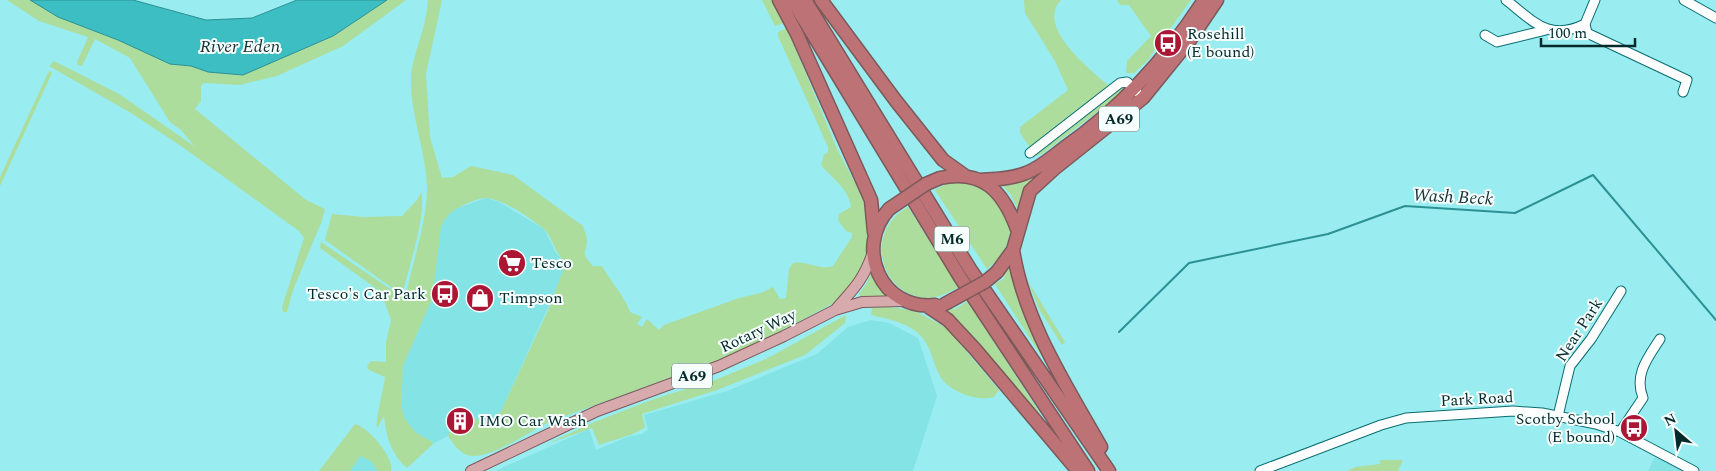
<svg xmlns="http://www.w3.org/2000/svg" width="1716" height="471" viewBox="0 0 1716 471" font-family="Spectral,serif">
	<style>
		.built { fill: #83e3e5 }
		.green { fill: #acdd9c }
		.water { fill: #3dbec2; stroke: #2c9194 }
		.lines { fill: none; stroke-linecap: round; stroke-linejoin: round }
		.stream { stroke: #2c9194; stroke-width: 2 }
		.minor-casing { stroke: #076d70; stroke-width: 11 }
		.major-casing { stroke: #7c595b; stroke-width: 12 }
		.highway-casing { stroke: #7c595b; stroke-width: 15 }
		.minor { stroke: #fff; stroke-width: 9 }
		.major { stroke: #d7abad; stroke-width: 10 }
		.highway { stroke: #bd7376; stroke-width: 12 }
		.highway-bridge-casing { stroke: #7c595b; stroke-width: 15; stroke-linecap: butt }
		.highway-bridge { stroke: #bd7376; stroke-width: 12 }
		.labels { text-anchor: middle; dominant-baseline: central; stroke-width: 4; stroke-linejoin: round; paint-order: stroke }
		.shield { fill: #f7fefe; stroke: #4d696a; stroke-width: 1 }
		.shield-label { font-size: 15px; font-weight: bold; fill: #04292a }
		.poi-label { font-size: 16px; fill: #04292a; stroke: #f7fefe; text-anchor: start }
		.street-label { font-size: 16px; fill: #04292a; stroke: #f7fefe }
		.water-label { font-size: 18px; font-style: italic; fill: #163132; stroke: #f7fefe }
	</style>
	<rect width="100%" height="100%" fill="#99ecef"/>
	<path class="built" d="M486 198 499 202 544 229 556 253 566 263 564 272 501 411 491 425 485 423 468 425 463 431 460 432 451 428 448 436 434 443 415 432 405 419 401 407 403 366 432 299 441 227 444 219 455 209Z
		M871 320 889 323 918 338 937 396 913 471H495L589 429 596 450 630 436 642 434 648 430 644 415 727 391 817 354 848 327Z
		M361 449 390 471H346Z
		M1655 457 1683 470V471H1648Z"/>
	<path class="green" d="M7 0H30L58 17 118 40 170 64 191 66 208 72 243 75 333 36 387 0H406L343 46 277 76 240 85 204 83 201 86V101L195 109 306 200 325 209 321 223 293 290 287 312H283L282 307 304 238 299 231 181 146 131 113 49 66 54 61 119 94 194 146 181 130 170 122 130 58 95 39 82 66 78 65 77 62 88 37 39 21Z
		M428 0H442L426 74 430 137 442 178 453 177 471 166 513 175 583 226C584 229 586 235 587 239 587 254 579 251 593 266H602C611 282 625 297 630 312L642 317 637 324 642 327 647 319 659 330 664 325 739 298 761 293 773 287 780 299 786 298 789 269 793 263C806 260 821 271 833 266L852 237V233L846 231 838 220 839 214 851 207C849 189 832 178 821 165L824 155 828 152V147L778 36V32L787 28 837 149 855 183 862 189 872 230 865 264 845 297 762 341 721 359 549 422C530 431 488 462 467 455 457 451 453 443 448 436L451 428 463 431 471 417 491 425 501 411 548 310 566 263C553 251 553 237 543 228 529 217 502 198 484 198 477 199 469 202 462 206 452 210 445 217 441 227L432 299 403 366 401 407 405 419 415 432 434 443 407 468C391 454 386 436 384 416L377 428C375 421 384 387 385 377L369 370 367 366 371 361 386 362V342L391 320 381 292 320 248 321 242 405 299C411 268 428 218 427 187 426 150 410 115 411 78 412 55 427 27 428 0Z
		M762 0H771L784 23 775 26Z
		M1024 0H1061C1035 27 1091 70 1109 86L1124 84 1129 88 1042 154 1036 156 1020 133V127L1068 90 1055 61 1025 13Z
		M1117 0H1191L1147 61 1134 73H1126L1127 61 1151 36 1129 5H1120Z
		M49 71 52 73 0 186V177Z
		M1029 174 1035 179 1018 210 1011 195 1001 184Z
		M952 181 987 183 1012 224C1008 245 1004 255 987 269L935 190Z
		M421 192C427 215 408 270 402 295L325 240 332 214 364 217 402 216 417 200Z
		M908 207 959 287C949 292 937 299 926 298 879 294 864 231 908 207Z
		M1012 263 1072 403 995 284 1005 278 1003 273Z
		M872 268 891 296H860L859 294 867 283Z
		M1028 281 1065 342 1062 345 1039 309Z
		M968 301 1041 415 939 309 952 307 954 310Z
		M877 305 915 311 947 328 999 390 994 397C978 402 949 392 940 376 932 362 932 347 920 335 907 322 888 319 871 315L872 308Z
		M846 315 845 323 805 355 717 390 642 414 645 427C636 435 612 440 599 445L592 428 547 444 592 423 654 399 715 380 768 358Z
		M355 424C368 427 395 458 391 471H378L371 461 360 456 350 471H319Z
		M1380 460H1403L1398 471H1347L1355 467 1380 464Z"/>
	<path class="water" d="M30 0H133L206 20 252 18 297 0H387L333 36 243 75 208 72 191 66 170 64 118 40 58 17Z"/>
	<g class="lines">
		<path class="stream" d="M1119 332 1189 263 1328 234 1405 206 1515 213 1593 175 1716 320"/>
		<defs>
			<path id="minor" d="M1506 0C1533 21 1549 42 1585 24L1595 0
				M1684 0 1716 18
				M1585 24 1587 33 1687 80 1683 92
				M1485 35 1497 42 1546 30
				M1030 153 1120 83 1127 82 1137 92
				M1558 416 1570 366 1591 339 1621 291
				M1620 432 1643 398C1634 375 1647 359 1660 339
				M1260 471 1381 425 1406 418 1513 411 1542 413 1596 424 1620 432 1694 471"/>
			<path id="major" d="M836 309C854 288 862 282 872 255
				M471 471 597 411 719 366 784 336 835 310 862 302 903 301"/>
			<path id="highway" d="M779 0 797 34 871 200 874 232
				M792 0 960 277 1088 471
				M805 0 970 269 1109 471
				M821 0 896 101 943 160 964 175
				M940 178C983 169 1003 191 1017 229
				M981 180C996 179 1011 179 1026 173 1040 168 1052 157 1064 148 1121 108 1166 59 1204 0
				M889 209C854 248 881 311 935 305
				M1013 250C1024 321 1066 385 1101 447
				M997 272 1013 250 1030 191 1054 169 1143 98 1190 40 1217 0
				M927 306 948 320 975 349 1078 471"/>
		</defs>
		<use href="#minor" class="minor-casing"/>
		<use href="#major" class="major-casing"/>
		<use href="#highway" class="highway-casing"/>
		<use href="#minor" class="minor"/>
		<use href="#major" class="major"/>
		<use href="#highway" class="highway"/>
		<defs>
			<path id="highway-bridge" d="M889 209 926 184 940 178
				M943 305 985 282 997 272"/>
		</defs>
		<use href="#highway-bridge" class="highway-bridge-casing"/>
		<use href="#highway-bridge" class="highway-bridge"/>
	</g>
	<defs>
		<symbol id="bus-disc" viewBox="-11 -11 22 22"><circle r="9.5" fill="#ab1635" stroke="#f7fefe"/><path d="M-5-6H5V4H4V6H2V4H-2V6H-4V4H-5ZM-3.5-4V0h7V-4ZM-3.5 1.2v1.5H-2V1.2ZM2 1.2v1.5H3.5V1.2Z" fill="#fff"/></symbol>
		<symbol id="supermarket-disc" viewBox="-11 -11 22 22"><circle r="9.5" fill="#ab1635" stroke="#f7fefe"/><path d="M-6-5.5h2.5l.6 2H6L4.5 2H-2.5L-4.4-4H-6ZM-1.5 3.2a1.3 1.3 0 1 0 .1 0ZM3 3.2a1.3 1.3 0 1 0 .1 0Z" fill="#fff"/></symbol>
		<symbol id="shop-disc" viewBox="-11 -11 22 22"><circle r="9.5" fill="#ab1635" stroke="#f7fefe"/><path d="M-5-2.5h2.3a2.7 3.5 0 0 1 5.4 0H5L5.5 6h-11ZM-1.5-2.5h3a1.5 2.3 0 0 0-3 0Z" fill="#fff"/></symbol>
		<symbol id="building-disc" viewBox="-11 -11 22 22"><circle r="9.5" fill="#ab1635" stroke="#f7fefe"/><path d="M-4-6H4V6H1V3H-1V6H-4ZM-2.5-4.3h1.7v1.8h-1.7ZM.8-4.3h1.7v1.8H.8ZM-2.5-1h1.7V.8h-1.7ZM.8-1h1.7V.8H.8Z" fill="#fff"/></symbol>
	</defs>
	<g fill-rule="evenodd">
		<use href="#bus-disc" x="1152" y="27" width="32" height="32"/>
		<use href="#supermarket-disc" x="496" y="247" width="32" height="32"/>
		<use href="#bus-disc" x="429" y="278" width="32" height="32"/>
		<use href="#shop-disc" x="464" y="282" width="32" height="32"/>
		<use href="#building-disc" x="444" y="405" width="32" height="32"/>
		<use href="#bus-disc" x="1618" y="412" width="32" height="32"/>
	</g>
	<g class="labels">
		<g class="shield">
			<rect x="1099" y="106.5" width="40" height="25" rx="4"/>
			<rect x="934.5" y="226.5" width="35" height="25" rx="4"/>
			<rect x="672" y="363.5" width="40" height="25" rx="4"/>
		</g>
		<g class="shield-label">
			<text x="1119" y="119">A69</text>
			<text x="952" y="239">M6</text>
			<text x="692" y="376">A69</text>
		</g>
		<g class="poi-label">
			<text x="1187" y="34">Rosehill<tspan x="1187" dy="18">(E bound)</tspan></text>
			<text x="531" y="263">Tesco</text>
			<text x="426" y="294" text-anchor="end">Tesco's Car Park</text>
			<text x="499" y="298">Timpson</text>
			<text x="1615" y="419" text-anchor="end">Scotby School<tspan x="1615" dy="18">(E bound)</tspan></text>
			<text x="479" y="421">IMO Car Wash</text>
		</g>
		<g class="street-label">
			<text transform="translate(1579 330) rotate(-57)">Near Park</text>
			<text transform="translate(758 331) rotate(-25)">Rotary Way</text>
			<text transform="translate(1477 399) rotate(-3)">Park Road</text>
		</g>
		<g class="water-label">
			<text x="240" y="46">River Eden</text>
			<text transform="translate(1453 197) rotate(3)">Wash Beck</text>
		</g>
	</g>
	<g transform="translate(1676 431) rotate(332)" stroke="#f7fefe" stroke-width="4" paint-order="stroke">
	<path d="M0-4L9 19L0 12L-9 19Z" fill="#04292a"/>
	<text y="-8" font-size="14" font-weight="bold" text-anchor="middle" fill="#04292a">N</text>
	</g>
	<path d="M1541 38v8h94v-8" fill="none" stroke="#04292a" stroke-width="2.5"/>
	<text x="1548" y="38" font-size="15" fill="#04292a" stroke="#f7fefe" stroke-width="4" paint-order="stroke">100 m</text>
</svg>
